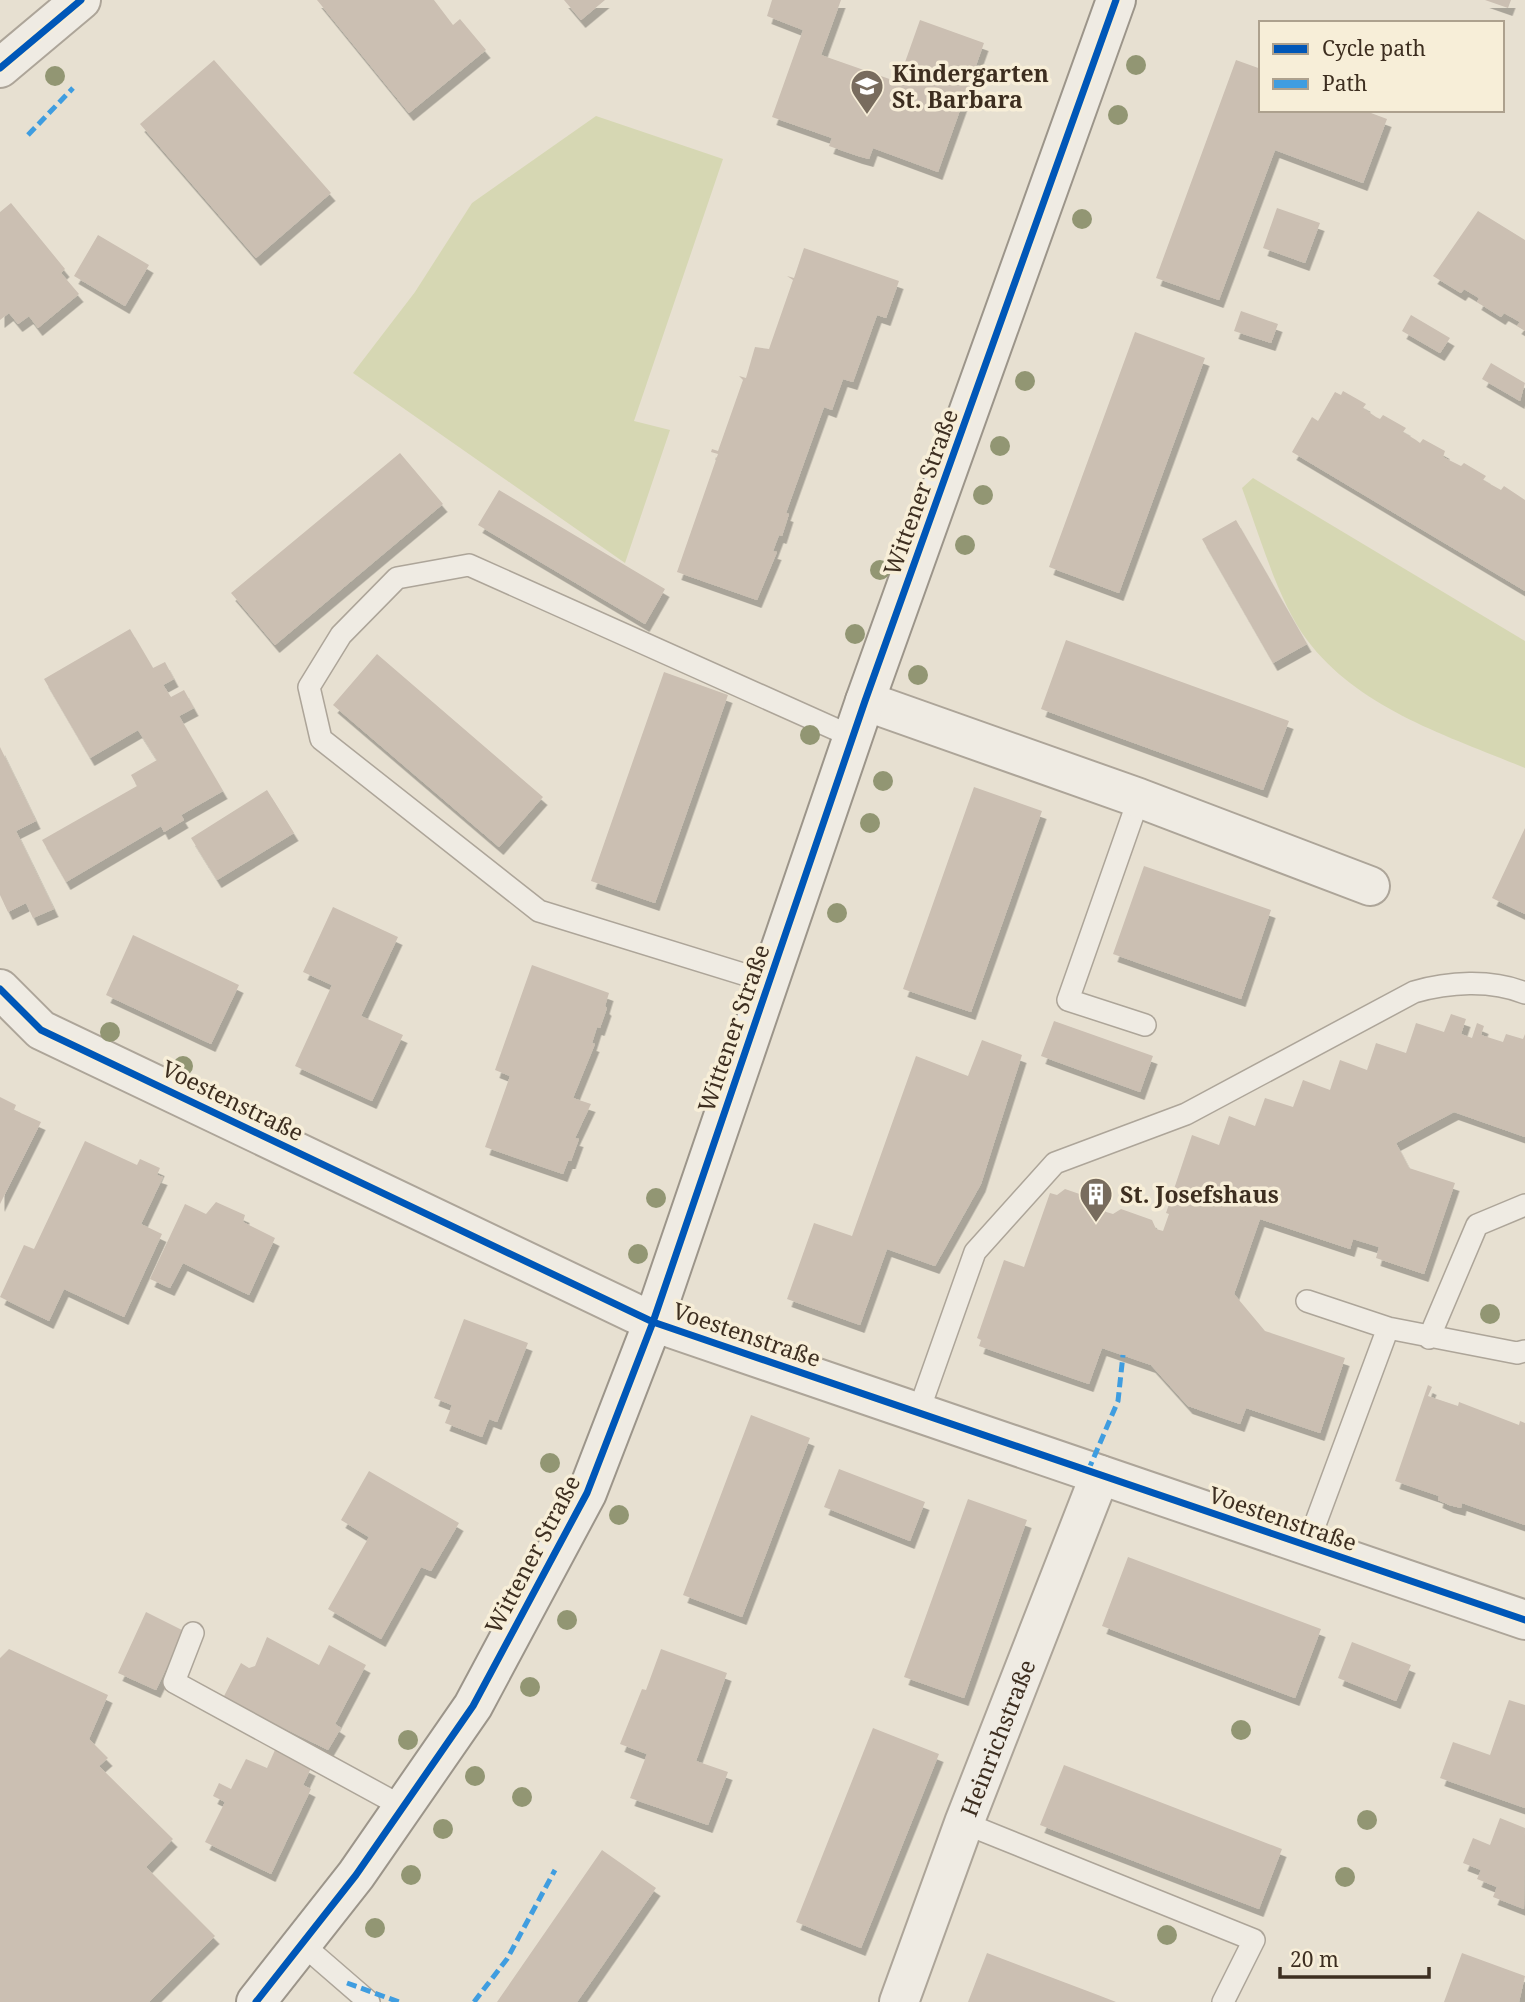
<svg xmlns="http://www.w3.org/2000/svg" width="1525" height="2002" viewBox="0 0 1525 2002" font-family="'Noto Serif',serif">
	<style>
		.park { fill: #d6d7b3 }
		.building { fill: #cbbfb2; filter: url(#shadow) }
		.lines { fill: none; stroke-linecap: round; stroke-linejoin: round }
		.service-casing { stroke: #ada599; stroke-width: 24 }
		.minor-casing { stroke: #ada599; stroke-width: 42 }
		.secondary-casing { stroke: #9c958a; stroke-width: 42 }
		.service { stroke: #efebe3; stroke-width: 21 }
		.minor { stroke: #efebe3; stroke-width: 38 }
		.secondary { stroke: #efebe3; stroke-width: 38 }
		.quiet { stroke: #3f9de0; stroke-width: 5; stroke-dasharray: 10 5; stroke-linecap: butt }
		.cycleway-casing { stroke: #f7eed8; stroke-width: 11 }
		.cycleway { stroke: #0057b8; stroke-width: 7 }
		.tree { fill: #929673 }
		.labels { text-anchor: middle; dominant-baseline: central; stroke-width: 7; stroke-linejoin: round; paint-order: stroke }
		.poi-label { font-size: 23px; font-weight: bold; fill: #3d2e20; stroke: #f7eed8; text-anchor: start }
		.street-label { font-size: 23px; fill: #3d2e20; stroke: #f7eed8 }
	</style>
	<defs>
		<filter id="shadow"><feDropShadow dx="4.5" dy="8" stdDeviation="0" flood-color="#0004"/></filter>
	</defs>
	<rect width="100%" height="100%" fill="#e7e0d1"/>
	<path class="park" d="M596 116 723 159 634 421 670 430 625 563 353 373 415 292 472 203Z
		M1253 478 1525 641V768C1448 736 1359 709 1307 640 1278 601 1259 534 1242 488Z"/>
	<path class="building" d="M317 0H434L453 25 460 19 486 50 409 113Z
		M564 0H605L581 20Z
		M772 0H841L821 55 898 82 920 20 984 43 938 172 873 148 869 159 858 156 829 146 832 138 772 117 803 30 767 16Z
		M1485 0H1511L1508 8Z
		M214 60 331 193 256 258 140 124Z
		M1236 60 1261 69V110H1363L1387 119 1363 183 1275 150 1219 300 1156 278Z
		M11 203 65 269 61 273 79 294 38 328 29 316 18 324 9 313 0 320V212Z
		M1277 208 1320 223 1305 263 1263 248Z
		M1478 211 1525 240V331L1517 326 1520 322 1504 313 1501 317 1477 302 1479 298 1464 289 1461 293 1433 276Z
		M98 235 149 265 125 306 74 276Z
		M804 248 899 281 886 318 877 315 853 382 843 379 832 410 824 407 786 513 789 514 782 536 779 535 773 551 777 552 757 600 677 572 718 454 711 452 712 449 718 451 743 380 739 376 746 378 755 347 769 349 793 280 787 276 794 278Z
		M1241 311 1278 324 1271 343 1234 331Z
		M1411 315 1450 338 1440 353 1402 331Z
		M1135 332 1205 358 1119 593 1049 567Z
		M1491 363 1525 383 1520 401 1482 379Z
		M1343 391 1366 404 1363 408 1376 417 1380 419 1383 415 1406 428 1403 432 1416 440 1420 443 1423 439 1445 451 1443 457 1461 466 1464 463 1486 476 1483 480 1501 490 1504 486 1525 500V591L1292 452 1312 417 1318 421 1335 392 1341 395Z
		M400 453 443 504 275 645 231 593Z
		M499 490 665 589 645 624 478 525Z
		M1236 520 1307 644 1273 663 1202 539Z
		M130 629 153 668 165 662 174 679 163 685 171 697 184 690 194 708 179 716 223 791 181 815 184 820 164 832 161 826 66 882 42 840 137 786 131 775 157 760 138 730 90 758 44 679Z
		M1066 640 1289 721 1263 790 1041 709Z
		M377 654 543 797 499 847 333 705Z
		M664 672 728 695 655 903 591 881Z
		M0 747 36 821 16 831 54 909 33 918 26 903 8 912 0 895Z
		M974 787 1042 811 971 1012 903 989Z
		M267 790 294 833 217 880 191 838Z
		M1525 828V914L1492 898Z
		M1144 866 1271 910 1241 999 1113 954Z
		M333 907 398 937 361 1016 403 1035 372 1101 295 1066 332 985 303 972Z
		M133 935 239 985 211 1044 106 995Z
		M532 965 609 993 605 1006 607 1008 600 1028 597 1027 592 1043 595 1044 573 1098 591 1104 575 1138 579 1139 571 1161H568L563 1174 485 1147 510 1076 495 1070Z
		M1451 1014 1466 1019 1461 1034 1472 1038 1477 1023 1484 1026 1481 1035 1503 1042 1506 1034 1523 1039 1525 1034V1137L1454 1112 1396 1143 1409 1168 1455 1183 1424 1274 1376 1258 1379 1247 1353 1239 1350 1249 1260 1219 1234 1294 1265 1331 1345 1358 1320 1433 1246 1408 1240 1424 1188 1406 1151 1365 1102 1348 1089 1384 979 1346 981 1340 977 1338 1004 1260 1024 1267 1050 1193 1057 1195 1065 1189 1100 1201 1103 1211 1113 1214 1121 1209 1152 1220 1156 1229 1163 1231 1169 1214 1166 1213 1192 1135 1219 1145 1229 1116 1255 1126 1265 1098 1293 1107 1303 1080 1330 1090 1340 1060 1367 1070 1376 1043 1406 1053 1416 1023 1444 1032Z
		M1054 1021 1153 1056 1140 1092 1041 1056Z
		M982 1040 1022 1055 981 1184 935 1266 887 1249 860 1325 787 1299 814 1223 852 1236 916 1056 968 1076Z
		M0 1097 16 1105 14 1110 41 1122 0 1204Z
		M85 1141 137 1165 140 1159 160 1168 157 1175 163 1177 141 1224 162 1234 124 1317 64 1289 49 1321 0 1297 24 1245 34 1249Z
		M216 1202 245 1215 243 1222 275 1238 249 1295 183 1263 170 1288 150 1279 185 1204 206 1214Z
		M464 1319 528 1343 497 1422 489 1419 482 1437 445 1423 452 1405 434 1398Z
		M1428 1385 1432 1387 1428 1396 1458 1406 1459 1402 1519 1425 1520 1421 1525 1423V1525L1462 1503 1461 1508 1449 1505 1438 1500 1439 1496 1395 1481Z
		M751 1415 810 1438 742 1617 683 1595Z
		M839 1469 925 1502 910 1541 824 1507Z
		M369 1471 459 1523 431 1571 421 1567 381 1639 328 1609 369 1537 341 1520Z
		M968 1499 1027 1520 964 1698 904 1677Z
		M1128 1557 1321 1629 1295 1698 1102 1626Z
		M146 1612 184 1631 156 1690 118 1673Z
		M267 1637 319 1665 329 1645 366 1665 335 1724 341 1728 328 1750 223 1698 241 1663 249 1668 255 1666Z
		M1352 1642 1411 1665 1396 1701 1338 1678Z
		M9 1649 108 1695 89 1739 108 1758 99 1766 173 1839 146 1867 215 1936 149 2002H0V1658Z
		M661 1649 727 1673 696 1761 728 1772 708 1825 630 1798 647 1754 620 1744 642 1689 646 1690Z
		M1509 1700 1525 1705V1808L1440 1778 1453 1742 1490 1755Z
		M873 1728 939 1754 861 1948 796 1922Z
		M275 1750 311 1768 303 1785 311 1789 271 1874 205 1842 225 1802 213 1796 219 1783 231 1789 246 1759 267 1768Z
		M1064 1765 1282 1849 1259 1909 1040 1825Z
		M1500 1818 1525 1828 1524 1909 1493 1897 1497 1887 1477 1879 1481 1870 1463 1863 1473 1838 1490 1845Z
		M602 1850 656 1888 589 1985 577 2002H497Z
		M987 1953 1098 1995 1116 2002H968Z
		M1462 1953 1525 1976 1519 2002H1444Z"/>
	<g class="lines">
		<defs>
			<path id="service" d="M1139 798 1068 1000 1145 1025
				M769 982 539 911 321 739 309 687 341 635 397 578 469 565 853 737
				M1307 1301 1388 1328
				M1429 1338 1477 1225 1525 1205
				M918 1413 975 1252 1055 1163 1186 1114 1414 992C1448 982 1491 979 1525 993
				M1307 1546 1388 1328 1517 1353 1525 1351
				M193 1633 174 1682 403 1807
				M964 1823 1254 1940 1223 2002
				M302 1944 369 2002"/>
			<g id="minor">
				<path d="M0 68 81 0"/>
				<path d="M865 701 1139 798 1370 886"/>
				<path d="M0 989 41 1030 653 1322 1525 1620"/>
				<path id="s1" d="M899 2002 964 1823 1100 1475"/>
			</g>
			<path id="secondary" d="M256 2002 356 1875 473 1706 587 1493 653 1322 865 701 1116 0"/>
		</defs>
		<use href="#service" class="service-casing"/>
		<use href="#minor" class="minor-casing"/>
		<use href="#secondary" class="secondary-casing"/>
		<use href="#service" class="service"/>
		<use href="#minor" class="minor"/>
		<use href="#secondary" class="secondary"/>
		<path class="quiet" d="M28 135 73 88
			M1088 1471 1118 1401 1123 1355
			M347 1983 399 2002
			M474 2002 507 1959 555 1870"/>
		<defs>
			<path id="cycleway" d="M0 68 81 0
				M0 989 41 1030 653 1322 1525 1620
				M256 2002 356 1875 473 1706 587 1493 653 1322 865 701 1116 0"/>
		</defs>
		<use href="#cycleway" class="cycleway-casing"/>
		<use href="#cycleway" class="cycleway"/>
	</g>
	<g class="tree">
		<circle cx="1136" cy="65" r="10"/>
		<circle cx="55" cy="76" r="10"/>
		<circle cx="1118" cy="115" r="10"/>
		<circle cx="1082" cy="219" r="10"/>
		<circle cx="1025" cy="381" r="10"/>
		<circle cx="1000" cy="446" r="10"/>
		<circle cx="983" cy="495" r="10"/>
		<circle cx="965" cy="545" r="10"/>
		<circle cx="880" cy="570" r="10"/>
		<circle cx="855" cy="634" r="10"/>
		<circle cx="918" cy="675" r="10"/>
		<circle cx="810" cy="735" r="10"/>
		<circle cx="883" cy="781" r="10"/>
		<circle cx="870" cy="823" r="10"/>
		<circle cx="837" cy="913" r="10"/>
		<circle cx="110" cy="1032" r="10"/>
		<circle cx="183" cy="1066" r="10"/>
		<circle cx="656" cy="1198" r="10"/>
		<circle cx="638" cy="1254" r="10"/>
		<circle cx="1490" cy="1314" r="10"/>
		<circle cx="550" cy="1463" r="10"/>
		<circle cx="619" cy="1515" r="10"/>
		<circle cx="567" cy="1620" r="10"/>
		<circle cx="530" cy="1687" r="10"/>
		<circle cx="1241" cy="1730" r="10"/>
		<circle cx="408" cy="1740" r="10"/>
		<circle cx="475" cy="1776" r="10"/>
		<circle cx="522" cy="1797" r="10"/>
		<circle cx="1367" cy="1820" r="10"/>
		<circle cx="443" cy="1829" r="10"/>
		<circle cx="411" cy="1875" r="10"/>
		<circle cx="1345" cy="1877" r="10"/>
		<circle cx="375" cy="1928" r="10"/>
		<circle cx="1167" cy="1935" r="10"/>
	</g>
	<defs>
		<symbol id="school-pin" viewBox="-11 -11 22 30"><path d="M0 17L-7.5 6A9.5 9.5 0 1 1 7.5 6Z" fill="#786c5e" stroke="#f7eed8"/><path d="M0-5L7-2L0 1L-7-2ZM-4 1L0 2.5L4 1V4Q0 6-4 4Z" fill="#fff"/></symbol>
		<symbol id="building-pin" viewBox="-11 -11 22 30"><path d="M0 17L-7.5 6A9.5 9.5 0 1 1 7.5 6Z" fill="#786c5e" stroke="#f7eed8"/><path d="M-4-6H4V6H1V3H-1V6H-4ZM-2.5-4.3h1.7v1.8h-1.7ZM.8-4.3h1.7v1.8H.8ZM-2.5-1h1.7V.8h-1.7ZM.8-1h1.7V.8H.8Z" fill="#fff"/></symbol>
	</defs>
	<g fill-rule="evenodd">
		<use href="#school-pin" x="848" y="67" width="38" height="52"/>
		<use href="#building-pin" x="1077" y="1175" width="38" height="52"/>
	</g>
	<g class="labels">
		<g class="poi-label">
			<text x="892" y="73">Kindergarten<tspan x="892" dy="26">St. Barbara</tspan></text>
			<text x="1120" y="1194">St. Josefshaus</text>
		</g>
		<g class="street-label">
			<text transform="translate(920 492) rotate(-70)">Wittener Straße</text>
			<text transform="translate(733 1028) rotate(-71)">Wittener Straße</text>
			<text transform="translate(233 1100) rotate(26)">Voestenstraße</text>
			<text transform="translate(747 1334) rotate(19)">Voestenstraße</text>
			<text transform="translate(1283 1518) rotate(19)">Voestenstraße</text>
			<text transform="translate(532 1554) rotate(-62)">Wittener Straße</text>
			<text stroke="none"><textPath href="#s1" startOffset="282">Heinrichstraße</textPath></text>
		</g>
	</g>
	<rect x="1259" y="21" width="245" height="91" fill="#f7eed8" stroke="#ada18e" stroke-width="2"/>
	<rect x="1273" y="44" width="35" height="10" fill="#0057b8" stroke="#ada18e" stroke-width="2"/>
	<text x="1322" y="56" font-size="21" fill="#3d2e20">Cycle path</text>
	<rect x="1273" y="79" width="35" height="10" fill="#3f9de0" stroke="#ada18e" stroke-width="2"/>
	<text x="1322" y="91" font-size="21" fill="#3d2e20">Path</text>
	<path d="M1280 1967v10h149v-10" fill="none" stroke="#3d2e20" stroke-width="3.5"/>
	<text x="1290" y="1967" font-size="21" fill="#3d2e20" stroke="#f7eed8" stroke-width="5" paint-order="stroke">20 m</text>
</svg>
